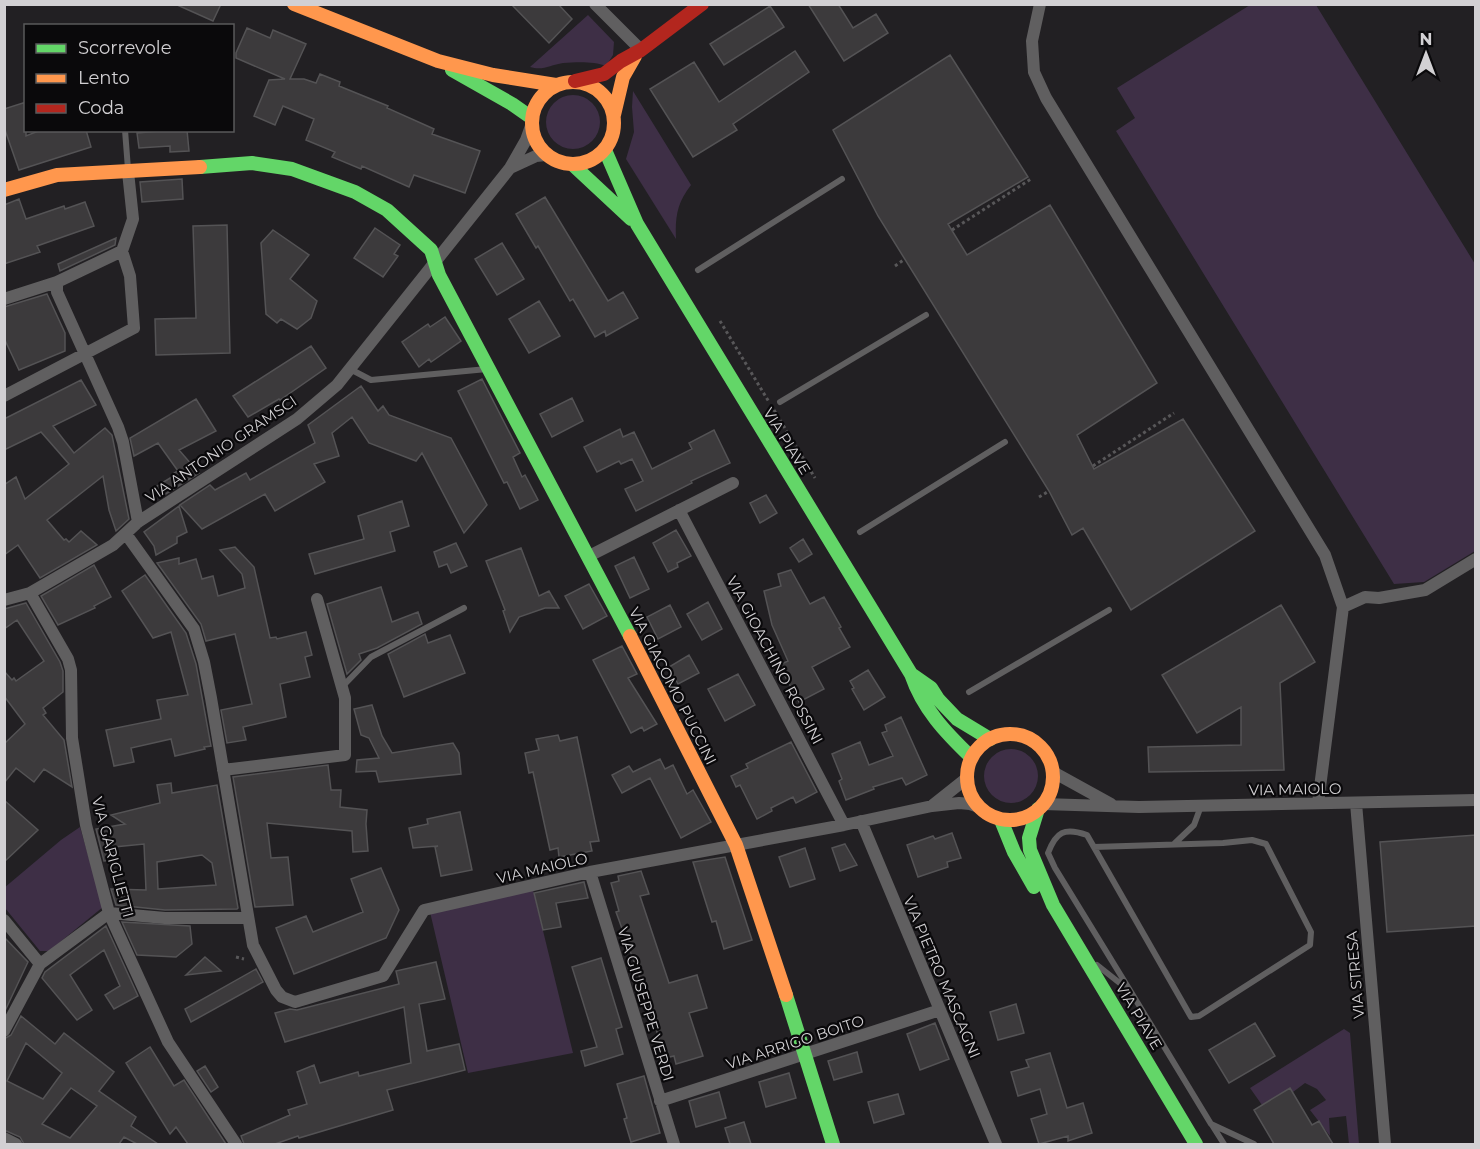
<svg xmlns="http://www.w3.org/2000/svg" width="1480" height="1149" viewBox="0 0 1480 1149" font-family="Montserrat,sans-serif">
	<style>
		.green { fill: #3e2f46 }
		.building { fill: #3c3a3c; stroke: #545355; stroke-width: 1.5; fill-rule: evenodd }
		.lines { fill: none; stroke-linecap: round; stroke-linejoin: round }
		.path { stroke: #585759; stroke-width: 3; stroke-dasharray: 3 3; stroke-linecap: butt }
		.lane { stroke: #605f60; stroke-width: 6 }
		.street { stroke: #605f60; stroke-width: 12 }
		.fast { stroke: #63d668; stroke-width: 14 }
		.slow { stroke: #ff974d; stroke-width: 14 }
		.jam { stroke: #b3261e; stroke-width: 14 }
		.labels { text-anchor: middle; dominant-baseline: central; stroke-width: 4.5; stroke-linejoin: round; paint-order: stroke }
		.street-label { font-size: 15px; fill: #d2d0d3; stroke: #0a090b }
	</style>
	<rect width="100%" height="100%" fill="#222023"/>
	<path class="green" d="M1250 5H1316L1475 264V551L1424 582 1394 584 1116 131 1135 118 1117 88Z
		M588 15 614 42 613 55 606 66C594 61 576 62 563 63 550 65 543 71 530 67Z
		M633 91 691 185C677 203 675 217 676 239L626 159 634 132 632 107Z
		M546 122a27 27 0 1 1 54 0a27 27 0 1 1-54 0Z
		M984 776a27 27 0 1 1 54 0a27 27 0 1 1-54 0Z
		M80 827 103 907 49 951H40L5 908 4 888 61 840Z
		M533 890 573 1053 468 1073 430 912Z
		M1344 1029 1350 1033 1359 1144H1349L1346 1116 1329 1118 1330 1136 1310 1110 1326 1100 1317 1089 1305 1083 1293 1092 1290 1089 1262 1105 1250 1088Z"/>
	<path class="building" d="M175 4H221L213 21Z
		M511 4H558L572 19 549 43Z
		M808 4H838L853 28 876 14 888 33 844 61Z
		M770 6 784 27 724 65 710 44Z
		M247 28 270 38 273 30 306 44 290 79H304L316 83 320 74 340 82 339 86 388 106 387 108 434 129 432 134 480 151 465 193 414 175 409 187 362 166 361 169 332 157 335 152 306 140 314 119 283 106 275 125 254 116 269 80 285 79 236 58V53Z
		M795 51 809 72 733 124 737 130 693 157 650 89 694 62 719 102Z
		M950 55 1028 177 948 224 967 255 1050 205 1157 383 1077 435 1094 469 1183 419 1255 531 1131 610 1083 528 1072 535 1049 491 878 216 833 130Z
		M26 102V136L41 130H86L91 147 19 170 4 127V109Z
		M171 130H187L189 151 170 152V146L139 148 137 133Z
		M182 179 183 199 142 202 140 182Z
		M545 197 608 301 623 292 638 318 606 336 605 331 595 337 573 299 570 301 538 246 536 248 516 214Z
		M19 199 26 219 64 206 65 209 85 202 94 226 37 246 40 252 4 264V205Z
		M227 225 230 353 156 355 155 319 196 318 193 226Z
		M375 228 400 245 394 254 398 256 383 277 354 258Z
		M273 230 309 255 290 279 317 301 311 318 297 329 281 319 277 323 266 314 261 243Z
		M116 238 115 245 60 271 58 264Z
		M502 243 524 279 497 295 475 259Z
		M47 294 65 333V351L19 370 4 338V307Z
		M539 301 560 336 529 353 509 319Z
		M445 317 461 341 431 362 429 359 419 367 402 342 428 324 430 327Z
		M311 346 326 368 280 400 279 399 248 417 233 396Z
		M482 379 520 453 513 457 522 477 525 475 538 500 520 509 507 482 504 483 458 391Z
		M81 380 96 405 53 426 74 453 105 428 112 435 129 519 116 531 109 510 103 476 47 520 64 540 66 539 69 542 81 531 97 545 40 578 18 545 4 555V485L16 477 25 499 69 464 41 432 4 450V419Z
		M361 386 378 411 383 406 389 415 451 438 487 505 464 533 422 453 416 461 369 443 352 417 332 433 339 456 314 464 325 482 275 511 265 494 202 529 180 505 210 485 215 490 246 473 250 480 315 443 308 425Z
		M572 398 583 421 552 437 540 414Z
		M196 399 216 431 179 450 199 473 161 497 154 488 175 475 174 473 178 471 158 443 134 456 130 438Z
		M620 429 623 437 634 432 652 469 692 449 689 443 714 430 730 463 691 481 692 483 636 511 625 489 643 481 632 459 621 464 619 461 597 472 584 447Z
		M766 495 777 513 760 523 750 503Z
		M402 501 409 526 390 532 395 551 315 574 309 554 364 539 358 516Z
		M179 506 187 532 177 537V543L156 555 154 546 144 532Z
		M676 530 691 556 677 563 678 567 668 572 653 543Z
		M803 539 812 554 799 562 790 548Z
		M456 543 467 566 451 573 447 564 439 567 434 552Z
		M235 547 254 567 270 638 276 637 277 639 306 632 312 655 305 657 310 677 280 684 286 717 243 727 246 740 227 743 221 710 252 704 235 634 206 641 201 624 157 563 179 558V564L196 559 202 579 213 576 218 596 245 588 242 574 220 550Z
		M521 548 539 596 549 591 559 608H545L519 617 510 632 503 611 505 610 486 561Z
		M634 557 649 589 630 598 615 566Z
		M94 565 111 597 94 606 95 608 58 625 41 596Z
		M791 570 810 604 824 597 841 627 839 628 850 647 812 667 824 689 799 702 779 665 788 661 772 625 764 591 781 586 778 574Z
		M145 575 186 633 196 664 211 746 204 747 205 749 175 756 171 739 131 748 134 762 114 766 106 730 161 719 157 700 188 695 171 632 153 638 122 591Z
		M589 584 607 616 583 629 565 596Z
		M381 587 392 622 418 612 422 624 377 648 359 654 361 660 347 674 327 604Z
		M708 602 722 629 702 640 687 614Z
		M26 603 60 662 63 671V692L43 708 46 713 43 715 64 740 72 787 44 769 34 782 16 768 4 783V744L25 724 4 696V671L12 680 14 678 16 681 44 661 17 620 4 629V609Z
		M670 605 681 627 658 639 647 617Z
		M1281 605 1315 662 1280 683 1284 770 1149 772 1148 747 1241 745V707L1197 733 1162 675Z
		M425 634 428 643 450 635 465 673 404 697 388 654Z
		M622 646 637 674 628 678 657 724 644 731 642 727 631 733 593 660Z
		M689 655 699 673 678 684 669 667Z
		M868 670 885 697 864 710 852 689 854 688 850 681Z
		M738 674 755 705 725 721 708 689Z
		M372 705 382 736 392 753 453 743 459 753 461 774 379 782 376 771 356 772 357 760 379 758 369 738 361 735 354 709Z
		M901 717 927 775 906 785 902 778 873 787 874 789 846 800 839 781 842 779 832 754 860 742 869 765 893 756 882 733 887 731 885 725Z
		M558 735 560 741 577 737 599 841 590 842 592 851 559 857 558 848 550 850 533 772 529 773 525 753 539 750 536 739Z
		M791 742 817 792 796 803 793 797 771 808 772 811 757 819 740 785 736 787 731 776 748 768 746 764Z
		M660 759 665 769 673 765 687 794 693 790 711 822 681 838 650 778 622 793 612 775 629 766 633 772Z
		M328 765 331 790H341L340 807 367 810 366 824 368 851 353 852 352 831 267 823 271 858 288 857 293 905 255 907 233 777Z
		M171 783 172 793 217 785 238 908 237 909 165 910 116 905 111 889 146 890 144 844 114 847V860L104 861 96 829 125 824 111 815 160 803 157 785ZM202 855 212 863 216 885 158 889 157 862Z
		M4 800 38 830 4 862Z
		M460 812 472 870 441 876 435 847 438 846 413 848 409 828 428 824 427 819Z
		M952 833 961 858 947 862 948 867 918 877 907 845 933 836 935 839Z
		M1476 835V926L1387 932 1380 842Z
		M845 844 857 865 840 871 832 848Z
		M805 848 815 879 790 887 779 857Z
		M725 857 752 940 724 949 716 921 712 922 693 862Z
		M381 868 399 910 386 938 294 974 276 928 306 916 313 932 363 912 351 879Z
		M641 871 649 894 640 896 669 983 697 975 707 1008 689 1013 703 1056 676 1064 674 1056 665 1058 642 984 616 912 619 911 611 883 619 881 618 876Z
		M584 882 588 898 556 903 561 927 543 930 534 893Z
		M122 922 190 926 192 944 176 957 137 955Z
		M106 926 138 996 114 1009 105 995 120 986 104 950 70 975 92 1010 77 1020 42 978 45 972Z
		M4 937 28 962 4 1013Z
		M205 957 221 971 186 975Z
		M601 958 622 1027 616 1029 623 1054 585 1066 581 1051 597 1047 572 967Z
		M436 962 445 999 419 1004 427 1051 459 1044 465 1070 387 1090 393 1110 299 1138 298 1136 275 1144H244L241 1136 290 1115 288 1110 307 1104 297 1072 314 1065 320 1083 358 1072 359 1076 411 1063 404 1007 285 1042 275 1013 290 1009 297 1010 399 984 396 971Z
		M256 969 263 982 191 1022 185 1009Z
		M1016 1004 1024 1033 998 1040 990 1012Z
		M21 1016 55 1044 64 1033 114 1072 99 1091 136 1117 131 1126 158 1144H137L124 1137 119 1144H24L20 1137 4 1130V1039L11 1035ZM26 1043 62 1073 43 1099 7 1081ZM71 1088 97 1106 70 1138 42 1124Z
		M935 1023 949 1059 920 1070 907 1034Z
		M1255 1023 1275 1056 1229 1083 1209 1050Z
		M150 1047 174 1086 184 1080 226 1144H188L176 1127 170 1134 126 1063Z
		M857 1052 862 1072 834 1080 828 1061Z
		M1050 1053 1067 1108 1083 1103 1092 1133 1068 1141V1136L1039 1144 1031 1119 1047 1114 1040 1089 1018 1096 1011 1072 1029 1067 1026 1060Z
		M205 1066 218 1087 211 1092 197 1071Z
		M789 1073 796 1098 766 1107 759 1082Z
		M644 1076 660 1133 631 1142 624 1119 627 1118 617 1084Z
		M1290 1088 1312 1125 1319 1121 1333 1144H1274L1254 1110Z
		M719 1092 726 1118 696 1127 689 1101Z
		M898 1094 904 1114 874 1123 868 1102Z
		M744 1122 751 1144H730L725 1128Z"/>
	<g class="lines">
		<path class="path" d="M952 230 1031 179
			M895 266 905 259
			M720 321 769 402
			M774 410 815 478
			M1093 466 1174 413
			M1039 497 1049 491
			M236 957 244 959"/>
		<path class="lane" d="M125 130 128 169
			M698 270 842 179
			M350 369 371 380 487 369
			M780 402 926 315
			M860 532 1005 442
			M342 687 371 657 464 608
			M969 692 1109 610
			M1174 844 1194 825 1201 806
			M1094 847 1223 843 1252 840 1266 844 1311 932 1310 945 1199 1016 1191 1017 1087 835C1064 827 1056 832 1048 853L1055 868 1131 992
			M1097 965 1131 992 1211 1124 1254 1144
			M1212 1125 1224 1144"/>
		<path class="street" d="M595 4 641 50
			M1040 4 1032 41 1034 72 1046 98 1325 555 1343 607 1318 803
			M510 168 536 156 546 155
			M128 172 133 219 122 251 57 282V292L118 427 123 442 138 522
			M4 299 57 282
			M4 396 134 328 130 276 122 251
			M679 510 844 825
			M126 534 194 629 204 662 211 698 253 945 276 990 282 997 295 1002 383 976 424 910 590 872 844 825 932 806 959 803 970 804 979 807
			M589 556 733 483
			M30 593 68 659 71 670 72 738 86 825 109 913 168 1042 236 1144
			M4 600 30 593 113 545 138 522 297 419 337 385 510 168 526 140 531 126
			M1343 607 1365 597 1379 598 1425 590 1476 559
			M223 770 345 755V698L317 599
			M1053 772 1111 804
			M1356 803 1385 1144
			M1043 804 1139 807 1476 800
			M933 805 967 778
			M861 821 996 1144
			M590 872 674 1144
			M4 920 40 964
			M4 1031 40 964 109 913 165 918H248
			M660 1101 940 1010
			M4 1138 16 1144"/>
		<path class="fast" d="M452 70 512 104 532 118
			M605 150 637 224 911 674C923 709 945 732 971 757
			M572 164 631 219
			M200 167 252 163 292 169 355 192 387 210 431 250 439 275 630 636
			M911 674 931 688 938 699 957 719 990 739
			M1038 809 1029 838 1030 850 1053 905 1196 1144
			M1001 820 1014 852 1034 887
			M786 995 833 1144"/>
		<path class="slow" d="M294 4 438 61 493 75 556 85
			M532 123a41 41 0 1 1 82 0a41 41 0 1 1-82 0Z
			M614 115 623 77 635 56
			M4 190 57 175 200 167
			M630 636 736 845 786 995
			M967 777a43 43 0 1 1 86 0a43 43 0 1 1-86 0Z"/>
		<path class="jam" d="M575 81 604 74 621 61 641 50 702 4"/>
	</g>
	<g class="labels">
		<g class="street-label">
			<text transform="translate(787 441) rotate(58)">VIA PIAVE</text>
			<text transform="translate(221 449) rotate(-34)">VIA ANTONIO GRAMSCI</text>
			<text transform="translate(775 660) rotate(62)">VIA GIOACHINO ROSSINI</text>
			<text transform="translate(673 686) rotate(63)">VIA GIACOMO PUCCINI</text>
			<text transform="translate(1295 789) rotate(-1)">VIA MAIOLO</text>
			<text transform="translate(113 857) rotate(75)">VIA GARIGLIETTI</text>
			<text transform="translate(542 868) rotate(-13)">VIA MAIOLO</text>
			<text transform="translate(1355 975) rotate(-95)">VIA STRESA</text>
			<text transform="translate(942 977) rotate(67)">VIA PIETRO MASCAGNI</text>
			<text transform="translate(646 1004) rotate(73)">VIA GIUSEPPE VERDI</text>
			<text transform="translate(1139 1016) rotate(59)">VIA PIAVE</text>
			<text transform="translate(795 1042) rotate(-18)">VIA ARRIGO BOITO</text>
		</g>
	</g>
	<rect width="1480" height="1149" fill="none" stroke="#d2d0d3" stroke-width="12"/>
	<rect x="24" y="24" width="210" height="108" fill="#0a090b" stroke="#5a595b" stroke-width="1.5"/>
	<rect x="36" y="44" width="30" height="9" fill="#63d668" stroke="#5a595b" stroke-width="1.5"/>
	<text x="78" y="54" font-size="18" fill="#d2d0d3">Scorrevole</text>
	<rect x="36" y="74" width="30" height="9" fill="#ff974d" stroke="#5a595b" stroke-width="1.5"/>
	<text x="78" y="84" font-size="18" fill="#d2d0d3">Lento</text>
	<rect x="36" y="104" width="30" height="9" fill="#b3261e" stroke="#5a595b" stroke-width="1.5"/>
	<text x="78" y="114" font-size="18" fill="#d2d0d3">Coda</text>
	<g transform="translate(1426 54)" stroke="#0a090b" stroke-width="4.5" paint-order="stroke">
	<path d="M0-4.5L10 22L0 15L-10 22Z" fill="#d2d0d3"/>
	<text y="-9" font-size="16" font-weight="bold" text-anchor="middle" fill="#d2d0d3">N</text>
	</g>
</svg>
